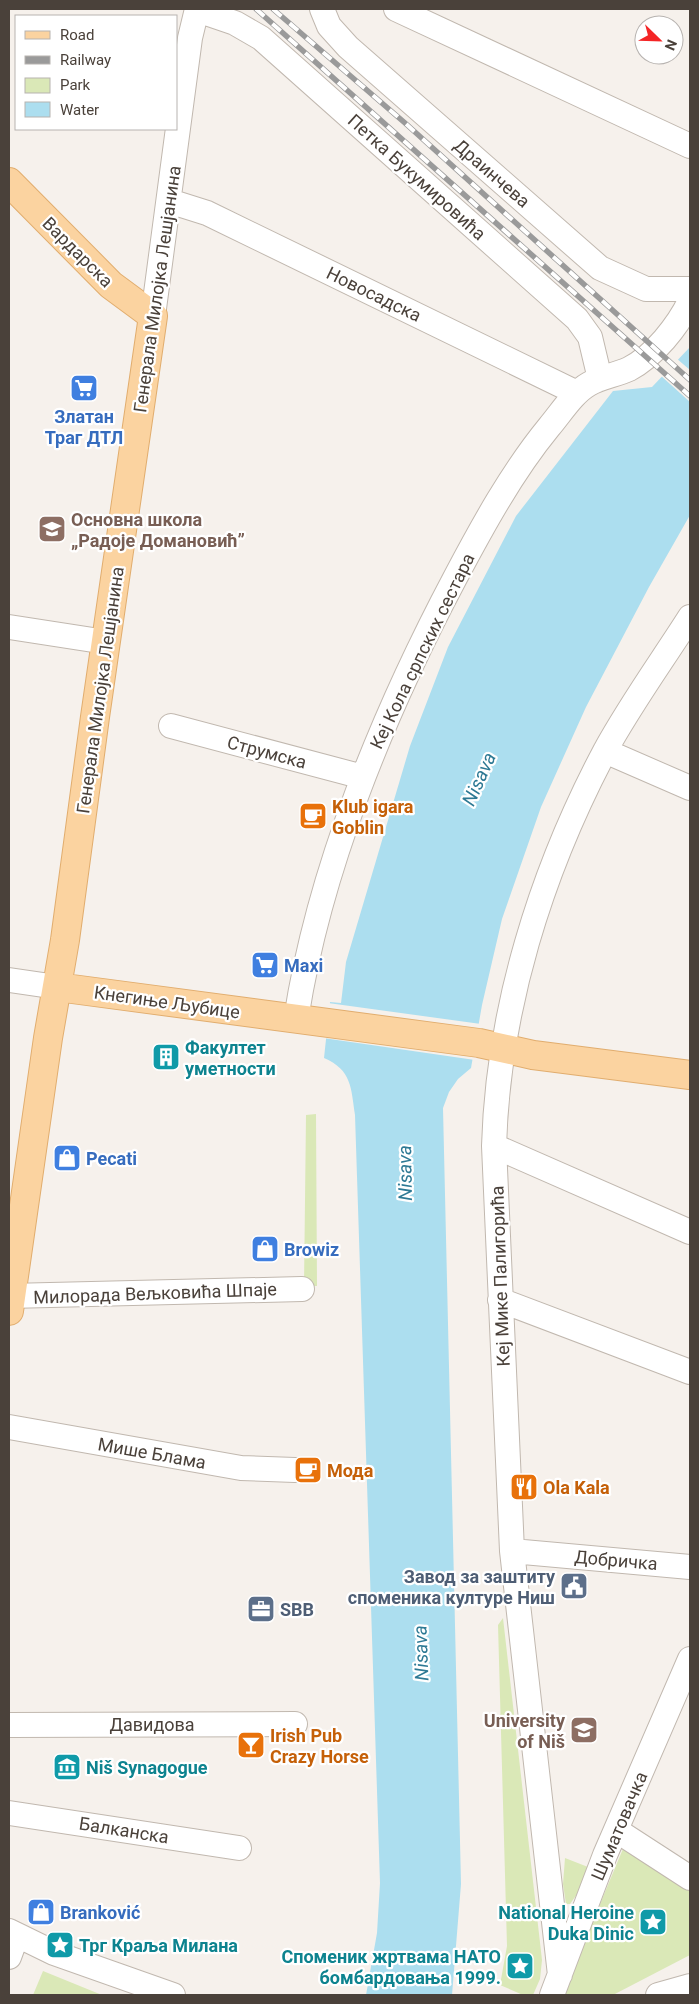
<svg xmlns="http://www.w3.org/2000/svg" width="699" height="2004" viewBox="0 0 699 2004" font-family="Roboto,sans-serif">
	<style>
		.green { fill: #dae8b7 }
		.water { fill: #acdeef }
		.pier { fill: #f6f1ec }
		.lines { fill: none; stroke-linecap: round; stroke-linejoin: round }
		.minor-casing { stroke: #c1b8af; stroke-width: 26 }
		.major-casing { stroke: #e1ad6e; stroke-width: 30 }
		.minor { stroke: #fff; stroke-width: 24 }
		.major { stroke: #fbd3a0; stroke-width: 28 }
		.rail-casing { stroke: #9a9a9a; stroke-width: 5.5 }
		.rail { stroke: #fff; stroke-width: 4; stroke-dasharray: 11; stroke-linecap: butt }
		.labels { text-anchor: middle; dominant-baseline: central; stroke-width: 4.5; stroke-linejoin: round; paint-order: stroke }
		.street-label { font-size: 18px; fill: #4a413a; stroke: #fff }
		.shop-label { font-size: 18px; font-weight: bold; fill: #366cbe; stroke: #fff; text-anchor: start }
		.education-label { font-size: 18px; font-weight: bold; fill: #785e54; stroke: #fff; text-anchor: start }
		.food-label { font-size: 18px; font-weight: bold; fill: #c56008; stroke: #fff; text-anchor: start }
		.culture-label { font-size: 18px; font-weight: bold; fill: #0d838f; stroke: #fff; text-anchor: start }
		.service-label { font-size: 18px; font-weight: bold; fill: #4e5e75; stroke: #fff; text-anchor: end }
		.water-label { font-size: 19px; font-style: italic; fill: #2d7994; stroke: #fff }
	</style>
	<rect width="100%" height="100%" fill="#f6f1ec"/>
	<path class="green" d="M316 1114 317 1286H304L306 1115Z
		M503 1618 542 1960 540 1979 533 1995H523L500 1985 507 1946 498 1625Z
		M625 1844 690 1891V1955L613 1995H562Z
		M565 1858 588 1867 580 1890 570 1904H566L563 1884Z
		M43 1971 102 1995H33Z"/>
	<path class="water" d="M690 347V515L649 587 586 707 541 807 502 919 482 1005 471 1068 458 1079 449 1092 443 1108 461 1884 452 1995H366L377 1933 380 1883 355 1115C351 1088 352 1070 324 1058L330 1002 341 1003 346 962 410 746 448 647 516 516 613 391 652 387Z"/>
	<path class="pier" d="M676 358 690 370V402L660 375Z
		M328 1003 481 1024 475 1060 323 1038Z"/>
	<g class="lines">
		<defs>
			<path id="minor" d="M322 9 329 26 348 47 600 268 646 289H690
				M396 9 690 146
				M197 10 235 23 261 38 577 319 590 337 600 379
				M169 201 207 213 577 393
				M153 316 190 38 197 9
				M9 627 106 642
				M171 726 363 777
				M605 751 690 788
				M9 980 57 987
				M296 1019C319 869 384 712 455 578 482 527 512 472 549 427 561 413 573 393 589 384 601 377 616 375 629 369 654 356 678 326 690 301
				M494 1146 690 1232
				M9 1296 302 1289
				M500 1300 690 1372
				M9 1427 241 1468 295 1470
				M512 1551 690 1567
				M9 1725 295 1724
				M9 1813 239 1848
				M616 1830 690 1878
				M9 1931 54 1953 173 1995
				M9 1957 17 1935
				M560 1975 512 1551 494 1146C498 1009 541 872 605 751 630 705 662 661 690 617
				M552 1995 605 1855 690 1659
				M658 1995 690 1986"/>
			<path id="major" d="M9 182 111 285 153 316 95 717 65 940 48 1038 9 1311
				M57 987 479 1043 533 1055 690 1075"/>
		</defs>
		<use href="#minor" class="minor-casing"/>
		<use href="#major" class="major-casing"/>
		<use href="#minor" class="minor"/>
		<use href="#major" class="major"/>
		<defs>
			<path id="rail" d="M256 9 690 396
				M273 9 405 123 690 380"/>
		</defs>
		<use href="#rail" class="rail-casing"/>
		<use href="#rail" class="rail"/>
	</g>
	<defs>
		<symbol id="supermarket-square" viewBox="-11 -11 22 22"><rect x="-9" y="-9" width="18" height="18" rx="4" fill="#3f7fe0" stroke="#fff"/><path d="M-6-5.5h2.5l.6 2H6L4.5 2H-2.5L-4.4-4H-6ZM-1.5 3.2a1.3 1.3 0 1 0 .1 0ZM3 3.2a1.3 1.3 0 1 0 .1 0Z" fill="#fff"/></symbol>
		<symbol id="school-square" viewBox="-11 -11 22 22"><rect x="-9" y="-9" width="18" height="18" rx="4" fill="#8d6e63" stroke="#fff"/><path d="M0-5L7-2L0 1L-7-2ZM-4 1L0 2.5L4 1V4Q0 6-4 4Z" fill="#fff"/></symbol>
		<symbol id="cafe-square" viewBox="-11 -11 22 22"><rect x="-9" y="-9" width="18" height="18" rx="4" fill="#e8710a" stroke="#fff"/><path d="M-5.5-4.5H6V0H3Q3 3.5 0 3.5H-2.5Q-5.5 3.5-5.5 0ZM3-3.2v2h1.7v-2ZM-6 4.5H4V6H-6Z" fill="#fff"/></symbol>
		<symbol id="building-square" viewBox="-11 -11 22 22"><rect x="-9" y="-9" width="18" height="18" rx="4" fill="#0f9aa8" stroke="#fff"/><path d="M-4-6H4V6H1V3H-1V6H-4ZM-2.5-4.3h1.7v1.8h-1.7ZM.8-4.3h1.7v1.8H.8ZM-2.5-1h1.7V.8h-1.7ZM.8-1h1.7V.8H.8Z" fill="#fff"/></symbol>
		<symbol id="shop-square" viewBox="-11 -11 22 22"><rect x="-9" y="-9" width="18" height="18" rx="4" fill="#3f7fe0" stroke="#fff"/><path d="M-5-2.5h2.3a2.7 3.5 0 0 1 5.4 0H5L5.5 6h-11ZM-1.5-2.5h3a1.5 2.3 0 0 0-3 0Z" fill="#fff"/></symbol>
		<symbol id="restaurant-square" viewBox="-11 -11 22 22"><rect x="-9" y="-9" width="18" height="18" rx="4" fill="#e8710a" stroke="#fff"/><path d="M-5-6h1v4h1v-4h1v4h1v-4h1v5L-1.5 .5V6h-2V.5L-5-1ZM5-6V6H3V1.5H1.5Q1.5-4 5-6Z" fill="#fff"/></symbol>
		<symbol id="civic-square" viewBox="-11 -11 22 22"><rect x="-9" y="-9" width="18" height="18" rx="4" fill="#5c6f8a" stroke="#fff"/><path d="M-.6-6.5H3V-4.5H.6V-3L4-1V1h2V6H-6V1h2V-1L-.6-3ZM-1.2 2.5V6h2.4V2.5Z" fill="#fff"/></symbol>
		<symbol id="office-square" viewBox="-11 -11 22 22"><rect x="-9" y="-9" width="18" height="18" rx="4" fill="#5c6f8a" stroke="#fff"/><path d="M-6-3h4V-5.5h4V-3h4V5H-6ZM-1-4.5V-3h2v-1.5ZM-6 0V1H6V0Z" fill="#fff"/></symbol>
		<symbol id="university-square" viewBox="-11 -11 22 22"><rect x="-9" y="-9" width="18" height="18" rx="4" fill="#8d6e63" stroke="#fff"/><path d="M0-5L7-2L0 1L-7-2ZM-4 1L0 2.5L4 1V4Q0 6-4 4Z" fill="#fff"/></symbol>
		<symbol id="bar-square" viewBox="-11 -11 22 22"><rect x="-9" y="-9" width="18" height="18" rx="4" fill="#e8710a" stroke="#fff"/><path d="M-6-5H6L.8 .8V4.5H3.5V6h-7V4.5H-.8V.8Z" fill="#fff"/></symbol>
		<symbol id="museum-square" viewBox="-11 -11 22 22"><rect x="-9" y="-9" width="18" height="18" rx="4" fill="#0f9aa8" stroke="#fff"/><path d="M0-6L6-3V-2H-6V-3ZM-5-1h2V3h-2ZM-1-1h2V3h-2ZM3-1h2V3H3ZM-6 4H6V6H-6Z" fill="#fff"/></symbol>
		<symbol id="sight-square" viewBox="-11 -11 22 22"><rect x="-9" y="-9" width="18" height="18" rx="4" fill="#0f9aa8" stroke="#fff"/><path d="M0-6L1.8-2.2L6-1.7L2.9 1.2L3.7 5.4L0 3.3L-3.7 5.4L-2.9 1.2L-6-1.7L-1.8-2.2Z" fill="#fff"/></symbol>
	</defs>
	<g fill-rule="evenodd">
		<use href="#supermarket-square" x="68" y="372" width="32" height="32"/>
		<use href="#school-square" x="36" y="513" width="32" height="32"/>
		<use href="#cafe-square" x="297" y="800" width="32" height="32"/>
		<use href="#supermarket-square" x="249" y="949" width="32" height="32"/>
		<use href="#building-square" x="150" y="1041" width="32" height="32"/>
		<use href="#shop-square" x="51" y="1142" width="32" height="32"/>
		<use href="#shop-square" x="249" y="1233" width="32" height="32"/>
		<use href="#cafe-square" x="292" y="1454" width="32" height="32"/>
		<use href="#restaurant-square" x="508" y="1471" width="32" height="32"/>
		<use href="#civic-square" x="558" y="1570" width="32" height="32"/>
		<use href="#office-square" x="245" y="1593" width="32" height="32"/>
		<use href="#university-square" x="568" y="1714" width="32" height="32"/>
		<use href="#bar-square" x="235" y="1729" width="32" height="32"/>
		<use href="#museum-square" x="51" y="1751" width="32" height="32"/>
		<use href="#shop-square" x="25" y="1896" width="32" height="32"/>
		<use href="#sight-square" x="637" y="1906" width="32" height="32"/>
		<use href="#sight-square" x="44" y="1929" width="32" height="32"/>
		<use href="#sight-square" x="504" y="1950" width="32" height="32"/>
	</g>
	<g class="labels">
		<g class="street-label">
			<text transform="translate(492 173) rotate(41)">Драинчева</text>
			<text transform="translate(417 177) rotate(42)">Петка Букумировића</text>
			<text transform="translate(78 252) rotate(45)">Вардарска</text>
			<text transform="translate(157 289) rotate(-82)">Генерала Милојка Лешјанина</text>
			<text transform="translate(374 294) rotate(26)">Новосадска</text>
			<text transform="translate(422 651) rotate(-64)">Кеј Кола српских сестара</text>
			<text transform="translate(100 690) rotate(-82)">Генерала Милојка Лешјанина</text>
			<text transform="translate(267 752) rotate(15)">Струмска</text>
			<text transform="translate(167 1002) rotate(8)">Кнегиње Љубице</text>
			<text transform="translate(500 1276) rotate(-92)">Кеј Мике Палигорића</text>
			<text transform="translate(155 1293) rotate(-2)">Милорада Вељковића Шпаје</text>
			<text transform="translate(152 1453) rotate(10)">Мише Блама</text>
			<text transform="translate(616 1560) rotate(5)">Добричка</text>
			<text x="152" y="1724">Давидова</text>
			<text transform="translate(619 1826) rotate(-67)">Шуматовачка</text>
			<text transform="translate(124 1830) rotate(9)">Балканска</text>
		</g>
		<g class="shop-label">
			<text x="84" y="416" text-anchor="middle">Златан<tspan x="84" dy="21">Траг ДТЛ</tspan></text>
			<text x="284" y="965">Maxi</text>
			<text x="86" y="1158">Pecati</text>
			<text x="284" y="1249">Browiz</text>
			<text x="60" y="1912">Branković</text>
		</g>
		<g class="education-label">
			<text x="71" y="519">Основна школа<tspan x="71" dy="21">„Радоје Домановић”</tspan></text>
			<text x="565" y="1720" text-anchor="end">University<tspan x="565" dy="21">of Niš</tspan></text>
		</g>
		<g class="food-label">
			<text x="332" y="806">Klub igara<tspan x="332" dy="21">Goblin</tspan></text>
			<text x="327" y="1470">Мода</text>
			<text x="543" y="1487">Ola Kala</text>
			<text x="270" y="1735">Irish Pub<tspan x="270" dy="21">Crazy Horse</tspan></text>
		</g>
		<g class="culture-label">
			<text x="185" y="1047">Факултет<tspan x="185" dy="21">уметности</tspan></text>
			<text x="86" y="1767">Niš Synagogue</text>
			<text x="634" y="1912" text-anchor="end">National Heroine<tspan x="634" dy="21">Duka Dinic</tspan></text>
			<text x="79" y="1945">Трг Краља Милана</text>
			<text x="501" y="1956" text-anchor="end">Споменик жртвама НАТО<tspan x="501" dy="21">бомбардовања 1999.</tspan></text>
		</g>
		<g class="service-label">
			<text x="555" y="1576">Завод за заштиту<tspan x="555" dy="21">споменика културе Ниш</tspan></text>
			<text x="280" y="1609" text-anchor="start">SBB</text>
		</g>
		<g class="water-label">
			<text transform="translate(479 779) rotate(-66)">Nisava</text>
			<text transform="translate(405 1173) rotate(-91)">Nisava</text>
			<text transform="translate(421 1653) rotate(-92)">Nisava</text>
		</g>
	</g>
	<rect width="699" height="2004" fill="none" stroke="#4a413a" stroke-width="20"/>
	<rect x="15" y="15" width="162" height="115" fill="#ffffff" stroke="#b7b3b0"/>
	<rect x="25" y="31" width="25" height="8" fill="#fbd3a0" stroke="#b7b3b0"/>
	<text x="60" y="40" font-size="15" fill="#4a413a">Road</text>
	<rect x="25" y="56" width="25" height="8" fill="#9a9a9a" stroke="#b7b3b0"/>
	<text x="60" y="65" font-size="15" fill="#4a413a">Railway</text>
	<rect x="25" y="78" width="25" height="15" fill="#dae8b7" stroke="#b7b3b0"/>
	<text x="60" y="90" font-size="15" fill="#4a413a">Park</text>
	<rect x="25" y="102" width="25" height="15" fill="#acdeef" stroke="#b7b3b0"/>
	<text x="60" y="115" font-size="15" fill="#4a413a">Water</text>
	<g transform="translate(659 40) rotate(113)"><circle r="24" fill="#ffffff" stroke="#b7b3b0"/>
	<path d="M0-4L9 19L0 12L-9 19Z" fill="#f42526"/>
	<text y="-8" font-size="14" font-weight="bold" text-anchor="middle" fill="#4a413a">N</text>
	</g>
</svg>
